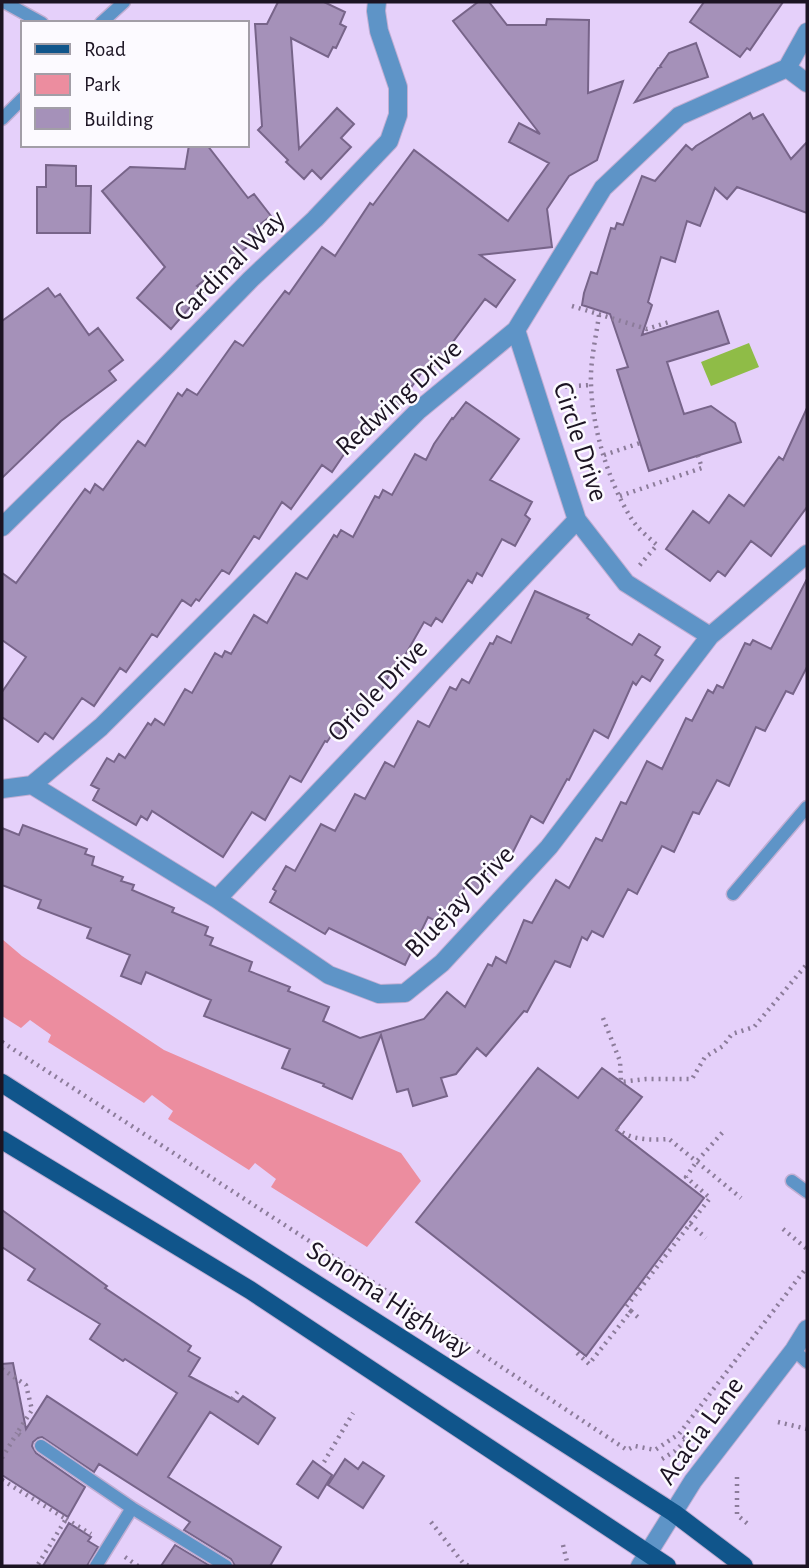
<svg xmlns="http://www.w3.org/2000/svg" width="809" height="1568" viewBox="0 0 809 1568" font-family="'Alegreya Sans',sans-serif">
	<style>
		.green { fill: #ec8d9f }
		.water { fill: #8fbc47 }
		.building { fill: #a591b9; stroke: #776489; stroke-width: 2 }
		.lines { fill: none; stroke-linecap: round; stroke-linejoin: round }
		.service-casing { stroke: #c1aed3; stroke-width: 15 }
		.minor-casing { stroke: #c1aed3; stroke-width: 20 }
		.primary-casing { stroke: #c1aed3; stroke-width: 20 }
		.path { stroke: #8c7c9a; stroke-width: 4.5; stroke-dasharray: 2 5; stroke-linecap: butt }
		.service { stroke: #5e94c7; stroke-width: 12 }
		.minor { stroke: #5e94c7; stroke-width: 18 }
		.primary { stroke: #10558b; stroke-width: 18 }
		.labels { text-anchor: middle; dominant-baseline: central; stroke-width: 5; stroke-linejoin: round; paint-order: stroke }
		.street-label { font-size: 28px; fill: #1c1423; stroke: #fcfaff }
	</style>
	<rect width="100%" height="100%" fill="#e5d0fa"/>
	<path class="green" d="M2 939 22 956 164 1050 401 1153 421 1181 367 1247 271 1187 276 1179 255 1163 249 1170 168 1119 173 1111 152 1095 144 1103 48 1042 51 1035 30 1020 21 1028 2 1016Z"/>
	<path class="water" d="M749 343 759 367 711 386 701 362Z"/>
	<path class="building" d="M278 2H324L345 12 340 24 346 27 336 48 333 47 328 57 291 38 299 149 337 108 354 124 341 138 351 147 321 179 312 170 304 179 286 162 288 160 258 130 262 126 255 24H267Z
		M478 2H489L507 25H546L547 19 589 20 588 93 623 81 597 160 569 176 547 209 552 247 480 255 515 280 496 307 485 299 435 366 432 364 425 374 422 372 396 409 386 402 362 438 357 435 332 472 322 465 291 509 282 502 259 539 254 536 229 574 222 570 199 601 196 599 191 606 182 600 157 637 152 634 126 672 120 668 94 706 82 698 53 739 45 733 38 742 2 717V692L26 657 2 640V573L16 583 85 489 90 493 95 484 103 490 138 441 145 446 178 393 182 396 187 389 197 395 235 341 243 346 285 291 289 294 322 247 335 256 370 203 373 205 414 150 508 221 549 163 509 142 519 123 540 134 453 21Z
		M704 2H783L750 50 747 48 740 57 690 22Z
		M696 43 708 77 635 102 658 68 661 67 660 66 669 53Z
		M750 113 753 119 763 114 791 159 807 142V213L737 187 727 199 715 188 700 226 687 221 675 262 661 257 648 302 652 305 642 335 718 311 729 343 667 362 684 414 711 406 735 423 741 442 649 471 617 370 628 367 610 314 582 305 584 293 591 272 597 274 611 228 615 229 617 223 623 225 642 176 655 181 686 145 692 150 696 146Z
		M189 145H207L248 198 254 194 271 216 254 229 260 237 197 286 204 291 171 329 137 298 165 267 102 191 130 167 185 169Z
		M46 165 76 166V186H91L90 233H37V187H46Z
		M48 288 55 297 60 294 89 335 98 328 123 360 109 371 116 380 61 421 2 478V321Z
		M466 402 519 439 490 480 532 502 525 515 530 519 515 546 502 539 482 576 477 573 472 583 468 580 442 622 436 618 431 626 424 622 399 666 395 664 380 693 374 689 365 704 363 703 359 711 354 708 336 739 331 736 327 742 325 741 301 782 290 776 265 820 252 812 223 857 152 811 147 820 141 816 136 825 93 800 99 789 91 785 107 758 114 762 119 754 125 758 148 723 151 725 155 719 164 725 185 689 192 693 215 653 222 657 225 651 231 654 254 615 267 623 296 573 307 579 334 535 337 537 341 530 353 537 375 496 379 498 383 490 392 495 415 454 426 460 434 444 452 418 453 419Z
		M807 408V507L771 556 751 541 725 576 718 571 710 581 666 549 693 511 709 523 729 495 744 506 779 457 783 460Z
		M807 579V667L793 694 786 691 765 731 756 727 729 786 717 780 699 814 693 812 674 852 662 846 637 894 628 889 603 937 592 931 587 940 582 937 570 967 555 961 527 1012 524 1011 486 1056 477 1048 456 1074 441 1078 447 1096 413 1106 408 1089 397 1092 381 1035 352 1099 323 1086 324 1084 282 1068 290 1049 204 1016 211 1000 199 995 146 972 141 984 121 976 130 955 87 938 91 928 38 908 41 900 2 885V828L19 835 23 825 87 849 85 854 94 857 92 865 123 877 121 881 134 885 132 890 174 908 172 912 208 927 205 935 213 938 210 945 252 962 249 971 290 987 288 991 329 1007 323 1021 360 1038 424 1019 447 992 465 1007 488 964 492 966 496 957 506 963 524 920 532 923 556 880 569 888 596 838 602 841 621 802 626 804 647 761 662 769 686 718 692 721 708 690 713 693 717 685 723 688 745 643 750 645 753 640 771 649Z
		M535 591 589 615 587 618 632 645 639 634 660 647 655 655 663 660 650 681 642 676 636 685 633 682 608 738 594 730 569 780 567 779 543 823 531 816 509 860 497 854 478 891 466 884 449 920 439 915 436 921 428 917 405 965 329 928 325 934 270 902 276 891 273 889 286 866 295 871 321 824 335 831 355 794 365 799 385 762 394 767 418 721 429 727 450 687 456 690 462 679 469 683 490 643 493 644 497 636 511 643Z
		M538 1068 578 1098 602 1068 642 1097 616 1130 704 1198 586 1356 416 1222Z
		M2 1210 107 1286 105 1288 191 1346 188 1351 200 1358 189 1376 238 1402 243 1396 275 1418 258 1444 210 1412 168 1477 281 1547 270 1566H235L231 1559 184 1530 190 1522 99 1464 94 1472 42 1437 38 1438 33 1442 32 1446 36 1453 85 1487 68 1517 2 1475V1364L13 1363 26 1429 47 1396 137 1455 177 1393 125 1359 123 1361 90 1339 100 1324 28 1280 35 1269 2 1247Z
		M345 1459 358 1469 363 1462 384 1476 363 1508 328 1485Z
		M313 1461 332 1475 318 1498 297 1484Z
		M69 1523 91 1537 88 1541 98 1547 87 1566H43Z
		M175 1545 210 1566H161Z"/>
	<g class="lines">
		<defs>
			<path id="service" d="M4 2 42 23
				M101 23 124 2
				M2 119 23 98
				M733 894 807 807
				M792 1181 807 1192
				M794 1350 807 1362
				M41 1446 132 1508
				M96 1566 132 1508 226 1566"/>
			<path id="minor" d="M787 68 807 83
				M516 330 577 520 626 583 710 636
				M2 527 168 364 251 279 315 219 389 141 398 115V87L379 31 376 11 377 2
				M32 785 217 899 329 975 379 994 405 993 442 963 549 847 710 636 807 554
				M2 789 32 785 101 727 419 410 516 330 603 188 679 116 787 68 807 32
				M217 899 577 520
				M640 1566 693 1481 794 1350 807 1329"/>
			<path id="primary" d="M2 1083 674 1513 744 1566
				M2 1140 250 1290 667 1566"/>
		</defs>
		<use href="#service" class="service-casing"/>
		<use href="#minor" class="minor-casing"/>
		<use href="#primary" class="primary-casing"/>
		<path class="path" d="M572 306 647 329 669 322
			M599 315C596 338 590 361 591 384 592 427 608 481 631 518 637 528 648 537 657 545L639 566
			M558 387 591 385
			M604 455 640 443
			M620 496 702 468 698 456
			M603 1018 620 1061 621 1082 646 1079H692L705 1057 723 1046 732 1034 754 1027 807 964
			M2 1042 385 1290 627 1450 635 1446 655 1450 679 1434
			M617 1128C630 1141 652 1140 669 1139L741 1198
			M690 1224 706 1238
			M783 1229 807 1249
			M631 1311 641 1320
			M577 1353 589 1364 631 1311 626 1307 710 1198 686 1177 697 1161 723 1132
			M2 1369 26 1385 32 1410 17 1433 23 1437
			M232 1399 239 1390
			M778 1422 807 1429
			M2 1458 17 1433
			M662 1459 675 1451 687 1439 679 1434 807 1267
			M324 1462 353 1413
			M737 1477V1515L749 1525
			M2 1480 66 1519 37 1566
			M66 1519 91 1534
			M431 1522 464 1564 470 1566
			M563 1545 568 1566
			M125 1557 138 1566"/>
		<use href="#service" class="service"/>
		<use href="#minor" class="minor"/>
		<use href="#primary" class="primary"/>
	</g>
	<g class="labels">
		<g class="street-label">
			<text transform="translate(230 266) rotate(-45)">Cardinal Way</text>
			<text transform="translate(399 398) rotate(-42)">Redwing Drive</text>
			<text transform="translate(580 442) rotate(72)">Circle Drive</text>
			<text transform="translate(378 691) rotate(-46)">Oriole Drive</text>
			<text transform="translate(460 902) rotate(-46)">Bluejay Drive</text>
			<text transform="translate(389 1300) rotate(33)">Sonoma Highway</text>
			<text transform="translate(701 1431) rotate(-54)">Acacia Lane</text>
		</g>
	</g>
	<rect width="809" height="1568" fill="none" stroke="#1c1423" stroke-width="7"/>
	<rect x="21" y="21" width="228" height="126" fill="#fcfaff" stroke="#a29ea7" stroke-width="2"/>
	<rect x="35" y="44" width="35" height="10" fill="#10558b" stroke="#a29ea7" stroke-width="2"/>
	<text x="84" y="56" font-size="21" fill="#1c1423">Road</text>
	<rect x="35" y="74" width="35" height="21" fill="#ec8d9f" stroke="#a29ea7" stroke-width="2"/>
	<text x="84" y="91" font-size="21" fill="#1c1423">Park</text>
	<rect x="35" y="108" width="35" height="21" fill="#a591b9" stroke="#a29ea7" stroke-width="2"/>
	<text x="84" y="126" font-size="21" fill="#1c1423">Building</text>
</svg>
